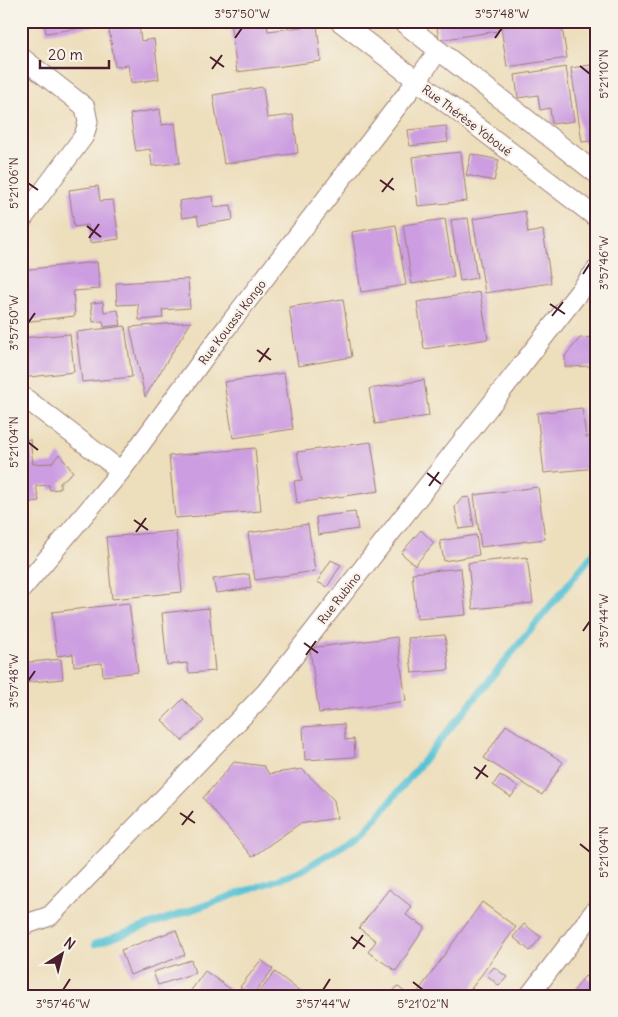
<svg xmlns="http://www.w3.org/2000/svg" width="618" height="1017" viewBox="0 0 618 1017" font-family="Delius,sans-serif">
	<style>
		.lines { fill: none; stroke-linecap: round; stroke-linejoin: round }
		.stream { stroke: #59c3d5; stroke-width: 7 }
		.building { fill: #cc9de1 }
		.street-casing { stroke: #9c7e74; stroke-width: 21 }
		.street { stroke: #fff; stroke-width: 19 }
		.ticks { fill: none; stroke: #4a1f2b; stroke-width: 2 }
		.labels { text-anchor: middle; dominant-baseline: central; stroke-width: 4.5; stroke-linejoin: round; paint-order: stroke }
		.street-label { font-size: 12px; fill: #4a1f2b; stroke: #f7f3e8 }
		.neatline { fill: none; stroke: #4a1f2b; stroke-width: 2 }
		.ticks-label { font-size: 12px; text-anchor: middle; fill: #4a1f2b }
	</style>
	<rect width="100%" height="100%" fill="#f7f3e8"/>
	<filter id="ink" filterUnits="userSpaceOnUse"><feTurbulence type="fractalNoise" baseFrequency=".02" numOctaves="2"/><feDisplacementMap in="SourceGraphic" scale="10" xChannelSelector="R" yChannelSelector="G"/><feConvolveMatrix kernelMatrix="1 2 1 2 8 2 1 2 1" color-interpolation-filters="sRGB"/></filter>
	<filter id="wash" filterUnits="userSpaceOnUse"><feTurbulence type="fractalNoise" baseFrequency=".0096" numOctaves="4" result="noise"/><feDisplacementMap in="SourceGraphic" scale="20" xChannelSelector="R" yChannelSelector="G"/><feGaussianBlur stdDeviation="1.12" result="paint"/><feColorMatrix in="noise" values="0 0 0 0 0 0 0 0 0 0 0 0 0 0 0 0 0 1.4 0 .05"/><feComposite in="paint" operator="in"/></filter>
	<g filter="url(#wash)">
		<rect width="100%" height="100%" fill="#eddebc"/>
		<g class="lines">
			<path class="stream" d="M95 944 299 872 365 832 597 549"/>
		</g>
		<g id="blocks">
			<path class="building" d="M44 21H94L95 26 46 33Z
				M230 21H267L268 31 317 25 321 61 237 72Z
				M436 21H497L498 31 439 40Z
				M500 21H561L567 58 507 67Z
				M139 25 141 41 154 39 159 79 131 83 128 65 115 67 109 29Z
				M597 64V140L582 142 571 68Z
				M566 67 574 121 552 124 550 108 540 110 538 95 518 98 515 75Z
				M263 87 267 118 293 115 298 153 224 164 213 95Z
				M160 109 162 125 175 123 180 163 152 166 150 149 136 151 130 114Z
				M446 126 448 142 410 146 408 130Z
				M461 152 467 201 418 206 412 157Z
				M471 154 499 160 494 181 466 175Z
				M98 186 100 201 113 200 119 239 90 243 88 225 74 227 69 190Z
				M213 196 214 207 231 205 233 220 199 225 197 216 182 218 179 201Z
				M525 211 528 233 543 230 551 283 485 293 473 219Z
				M468 218 477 278 460 281 451 220Z
				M445 219 454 277 412 284 403 225Z
				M396 225 406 285 361 292 352 232Z
				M97 262 100 289 73 291 75 316 22 322 21 270Z
				M188 279 190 308 162 310 163 318 139 320 138 304 117 305 116 283Z
				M480 292 488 339 424 349 417 302Z
				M343 299 352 357 298 366 289 307Z
				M103 302 104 312 118 310 121 325 104 327 103 321 93 322 91 303Z
				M191 322 145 397 130 327Z
				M125 326 132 377 82 382 76 332Z
				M70 334 74 372 21 378V338Z
				M597 337V373H595V366L565 367V356L580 338Z
				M284 373 293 429 233 438 224 382Z
				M424 380 429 416 375 424 369 389Z
				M582 408 586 437 597 436V468L544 473 537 413Z
				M30 439 33 464 52 463 59 454 73 472 60 483V489L50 490 49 485 36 486 39 501 21 504V441Z
				M371 442 379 491 297 503 294 481 302 480 297 452Z
				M255 448 261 511 175 518 169 456Z
				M538 487 545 539 481 547 474 495Z
				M469 497 474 527 459 529 455 507 462 498Z
				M355 512 358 529 318 535 316 517Z
				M308 524 315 571 255 580 248 533Z
				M421 530 434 543 415 565 401 553Z
				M176 531 182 592 112 599 106 537Z
				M476 535 479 555 444 561 440 541Z
				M527 557 533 603 473 609 468 563Z
				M331 560 341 565 327 587 317 582Z
				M461 568 466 615 417 619 412 573Z
				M249 574 251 588 216 593 213 579Z
				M129 603 138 672 103 676 102 663 74 666 73 654 57 656 52 612Z
				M209 608 215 671 189 673 187 663 167 665 162 613Z
				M445 635 449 670 412 673 408 638Z
				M397 637 406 701 319 713 310 648Z
				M61 659 63 679 21 683V663Z
				M183 699 204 721 182 741 162 720Z
				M344 724 345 740 354 739 355 757 305 760 303 727Z
				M506 725 563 762 542 795 484 758Z
				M234 762 264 766 269 774 302 769 334 800 337 818 299 824 252 857 203 798Z
				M500 775 518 787 511 797 493 785Z
				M389 889 412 907 406 915 425 927 396 971 368 952 376 941 359 928Z
				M482 902 516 927 466 996H415Z
				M524 924 541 937 530 951 513 937Z
				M176 930 185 955 130 975 121 950Z
				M191 960 195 973 158 985 153 972Z
				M261 960 273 969 252 996 240 987Z
				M494 967 507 977 499 986 487 975Z
				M205 971 236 993 234 996H187Z
				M275 972 306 996H256Z
				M585 976 597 985V996H570Z
				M397 986 410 996H390Z"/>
		</g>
	</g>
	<g filter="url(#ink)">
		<use href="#blocks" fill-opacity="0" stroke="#9c7e74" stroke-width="1"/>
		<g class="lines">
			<defs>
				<path id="street" d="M339 21 597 218
					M401 21 597 174
					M21 57 85 107 88 122 84 136 21 221
					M21 395 121 471
					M21 590 121 471 217 340 416 82 438 51
					M21 926 50 916 266 692 597 269
					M529 996 597 908"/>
			</defs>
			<use href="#street" class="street-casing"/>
			<use href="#street" class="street"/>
		</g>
	</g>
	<path class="ticks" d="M235 38 242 28M495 38 502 28M210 57 224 67M580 66 590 74M212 69 222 55M380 180 394 190M28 183 38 190M382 192 393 178M87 226 101 237M89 238 99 224M583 274 590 263M550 304 565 314M552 316 563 302M28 323 35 313M257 350 271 360M259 362 269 348M28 442 38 450M427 473 441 484M429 486 439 472M134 520 148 530M136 532 146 518M583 631 590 621M304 643 318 653M306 655 316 641M28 681 35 671M474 767 488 777M476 779 486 765M180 813 195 823M182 825 193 811M580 844 590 852M351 937 365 947M353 949 363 935M413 982 423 990M63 990 70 979M323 990 330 979"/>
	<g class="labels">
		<g class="street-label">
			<text transform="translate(467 120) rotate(37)">Rue Thérèse Yoboué</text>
			<text transform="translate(232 322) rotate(-53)">Rue Kouassi Kongo</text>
			<text transform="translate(339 598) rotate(-52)">Rue Rubino</text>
		</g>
	</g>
	<rect width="618" height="1017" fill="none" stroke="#f7f3e8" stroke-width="55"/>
	<g transform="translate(62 954) rotate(36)" stroke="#f7f3e8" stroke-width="4" paint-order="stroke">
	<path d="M0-4L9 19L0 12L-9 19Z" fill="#4a1f2b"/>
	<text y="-8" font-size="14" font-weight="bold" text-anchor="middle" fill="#4a1f2b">N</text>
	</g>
	<path d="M40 60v8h69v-8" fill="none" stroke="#4a1f2b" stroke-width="2.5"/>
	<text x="48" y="60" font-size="15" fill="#4a1f2b" stroke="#f7f3e8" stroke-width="4" paint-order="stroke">20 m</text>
	<rect x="28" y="28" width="562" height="962" class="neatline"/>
	<g class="ticks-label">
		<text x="242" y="18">3°57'50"W</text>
		<text x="502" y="18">3°57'48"W</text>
		<text transform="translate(604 74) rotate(-90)" y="4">5°21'10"N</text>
		<text transform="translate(14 183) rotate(-90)" y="4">5°21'06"N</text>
		<text transform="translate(604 263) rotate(-90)" y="4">3°57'46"W</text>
		<text transform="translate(14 323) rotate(-90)" y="4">3°57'50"W</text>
		<text transform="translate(14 442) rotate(-90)" y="4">5°21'04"N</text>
		<text transform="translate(604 621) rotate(-90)" y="4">3°57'44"W</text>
		<text transform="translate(14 681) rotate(-90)" y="4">3°57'48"W</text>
		<text transform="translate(604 852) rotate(-90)" y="4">5°21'04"N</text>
		<text x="63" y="1008">3°57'46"W</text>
		<text x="323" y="1008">3°57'44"W</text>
		<text x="423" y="1008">5°21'02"N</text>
	</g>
</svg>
